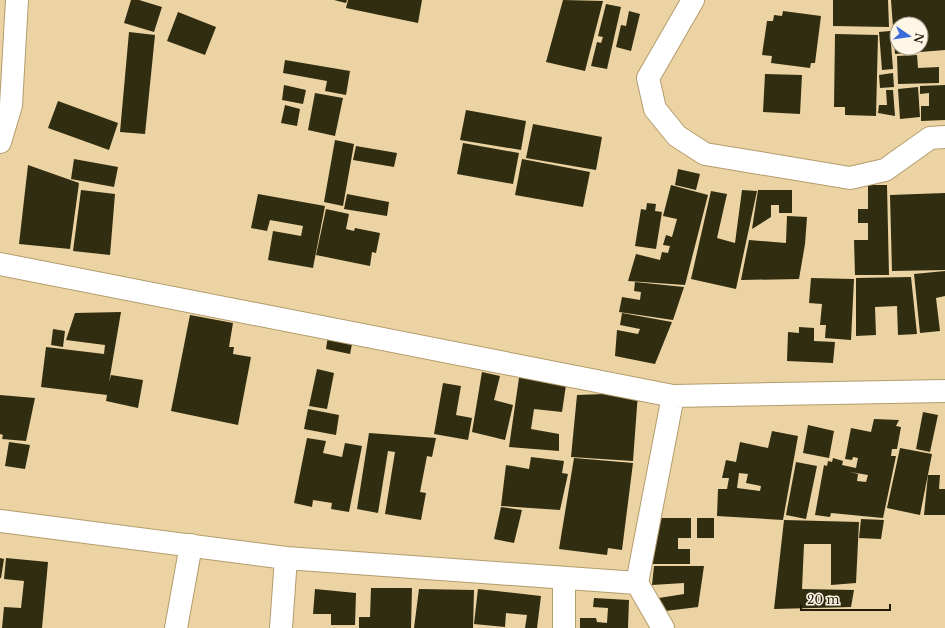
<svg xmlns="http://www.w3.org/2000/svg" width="945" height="628" viewBox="0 0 945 628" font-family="'Libre Baskerville',serif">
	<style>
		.building { fill: #302d11; fill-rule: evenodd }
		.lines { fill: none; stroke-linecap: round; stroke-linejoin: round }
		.minor-casing { stroke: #b39c6d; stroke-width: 24 }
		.minor { stroke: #fff; stroke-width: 22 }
	</style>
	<rect width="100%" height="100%" fill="#ecd3a3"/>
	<path class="building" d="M131 0H139L162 7 154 32 124 23Z
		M334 0H347L346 3Z
		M348 0H422L418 23 346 8Z
		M563 0 603 1 585 71 546 62Z
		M833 0H888L889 27 833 26Z
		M891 0H945V50L895 54ZM897 24H921V48H897Z
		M606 4 621 7 607 69 591 66 597 42 601 43 603 37 598 36Z
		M629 11 640 14 631 51 616 47 621 25 626 26Z
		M783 11 821 16 815 63H811L810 68 771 63 772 56 762 55 767 21H773L774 15 782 16Z
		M178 12 216 27 205 55 167 41Z
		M890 31 893 69 882 70 879 32Z
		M129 32 155 35 145 134 120 132Z
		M835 34 878 35 876 116 845 115V107H834Z
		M917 55 918 68 939 67V83L898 84 897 56Z
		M285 60 350 71 346 95 325 91 327 81 283 73Z
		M893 73 894 87 880 88 879 75Z
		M765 74 802 75 800 114 763 112Z
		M284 85 306 90 303 104 282 100Z
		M945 85V120L921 121V106H929V93L920 94V86Z
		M918 87 920 117 900 119 898 89Z
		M886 90H893L895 116 878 113 879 105H887Z
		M315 93 343 98 335 136 308 130Z
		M58 101 118 123 109 150 48 128Z
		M285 105 300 109 297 126 281 123Z
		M466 110 526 121 521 150 460 140Z
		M533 124 602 137 596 170 526 158Z
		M335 140 354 144 343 206 324 202Z
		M463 143 519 153 513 184 457 174Z
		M356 146 397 153 394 167 353 160Z
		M74 159 118 167 114 187 71 179Z
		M522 159 590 172 583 207 515 195Z
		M28 165 79 183 70 249 19 244Z
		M678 169 700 174 696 190 675 185Z
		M671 185 708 195 685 285 628 281 636 254 660 260 662 252 668 253 670 246 663 245 666 235 672 237 677 219 663 216Z
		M868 185H887L889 275H855L854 240H868V223H858V209H868Z
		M81 190 115 194 110 255 73 251Z
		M742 190 757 191 736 289 691 279 711 191 727 194 717 238 735 243Z
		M758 190H792V213H779V205H771V217L752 229Z
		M945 193V270L892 271 890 195Z
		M258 194 325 206 313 268 268 260 273 231 301 236 303 226 270 220 267 231 251 228Z
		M347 194 389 202 387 216 344 209Z
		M647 203 656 204 655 211 662 212 656 249 635 246 641 209 646 210Z
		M326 209 349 214 346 229 354 231 355 228 380 233 376 253 372 252 370 266 316 255Z
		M787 216 807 217 805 244 799 279 741 280 749 240 786 243Z
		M945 271V296L936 298 940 331 920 333 914 274Z
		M911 277 917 334 898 335 897 306 875 307 876 335 856 336V278Z
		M811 278 854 279 851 340 825 338 826 325H820L822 304 809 303Z
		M635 282 684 287 673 320 619 312 622 297 640 300 641 292 634 291Z
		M121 312 109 382 111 375 143 380 138 408 106 401 107 395 41 387 46 347 104 354 105 345 66 340 75 313Z
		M622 313 672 322 655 364 615 356 617 330 638 334 640 329 620 325Z
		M190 315 233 323 229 347H234L233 354 251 357 238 425 171 411Z
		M799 327 814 328V341L835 342 833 363 787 361 788 332 799 333Z
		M53 329 65 331 63 347 51 345Z
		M329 329 354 334 350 354 326 349Z
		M317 369 334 373 327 409 309 406Z
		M520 371 566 385 562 412 534 409 531 429 559 434V451L509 447Z
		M482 372 500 376 494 400 513 405 505 440 472 432Z
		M443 383 461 386 456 415 472 418 468 440 434 434Z
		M604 391 638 393 633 461 571 457 577 395 604 394Z
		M0 395 35 398 26 441 2 439 3 435 0 434Z
		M308 409 339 415 336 435 304 429Z
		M923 412 938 415 930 452 916 449Z
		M874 419 899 420 896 426 901 427 897 449H892L891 456H896L883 518 831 513 830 517 815 515 824 465 827 466 828 461 832 462 833 458 843 461 842 465 856 468 858 458 853 457 852 460 845 459 851 428 871 432ZM850 472 868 475 866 482 857 481 858 474Z
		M808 425 834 431 829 458 803 453Z
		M772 431 798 436 783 520 717 516 718 489H727L729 478H722L726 460 736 462 740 442 768 448ZM739 473 748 474 746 483 761 486 760 491 737 488Z
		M369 433 436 438 432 457 427 456 420 492 426 493 421 520 385 514 395 452 388 451 378 513 357 509Z
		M307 438 326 441 323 453 342 457 345 443 362 446 349 512 331 509 332 503 313 500 312 507 294 503Z
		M9 442 30 445 25 469 5 466Z
		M900 448 932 454 920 515 887 508Z
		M531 457 564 461 562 473 568 474 560 510 501 506 506 465 529 469Z
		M574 458 633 463 622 550 608 548 607 555 559 549Z
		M796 462 817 466 806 519 786 515Z
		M928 475H940L939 489H945V515H924Z
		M501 507 522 510 514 543 494 539Z
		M653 518H691V538H678V549H690V564H652Z
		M697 518H714V538H697Z
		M861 519 884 520 881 539 859 538Z
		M784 520 859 522 856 583 831 585V544H804L802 589 854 590 851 607 774 609Z
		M0 558 4 559 1 578H0Z
		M6 558 48 562 42 628H2L4 607 21 608 24 581 4 579Z
		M654 566H704L698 607 657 612 659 598 684 594V583L652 585Z
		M371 588H412L411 628H359V617H370Z
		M315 589 356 593 355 625H331V614H313Z
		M419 589 474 590 473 628H414Z
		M478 589 541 596 537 628H525L527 615 506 613 505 627 474 624Z
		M594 598 629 600 628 628H580V618H596L597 622 607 623 608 608 593 607Z"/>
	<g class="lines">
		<defs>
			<path id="minor" d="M693 0 648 78 655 109 677 136 705 154 850 178 885 170 930 138 945 137
				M0 142 11 105 17 0
				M0 264 673 396 945 391
				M0 521 286 558 637 583
				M176 628 191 545
				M281 628 286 558
				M564 628V578
				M663 628 637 583 673 396"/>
		</defs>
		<use href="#minor" class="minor-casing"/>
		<use href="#minor" class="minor"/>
	</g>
	<g transform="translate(909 36) rotate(103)"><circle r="19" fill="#fef7e8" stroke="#a79f8f"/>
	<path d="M0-3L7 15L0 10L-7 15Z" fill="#3a6bdb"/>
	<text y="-6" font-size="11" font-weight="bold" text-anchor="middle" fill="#251b09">N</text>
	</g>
	<path d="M801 604v6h89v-6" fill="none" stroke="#251b09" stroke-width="2"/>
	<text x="807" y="604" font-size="12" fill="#251b09" stroke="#fef7e8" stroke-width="3" paint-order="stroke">20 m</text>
</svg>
